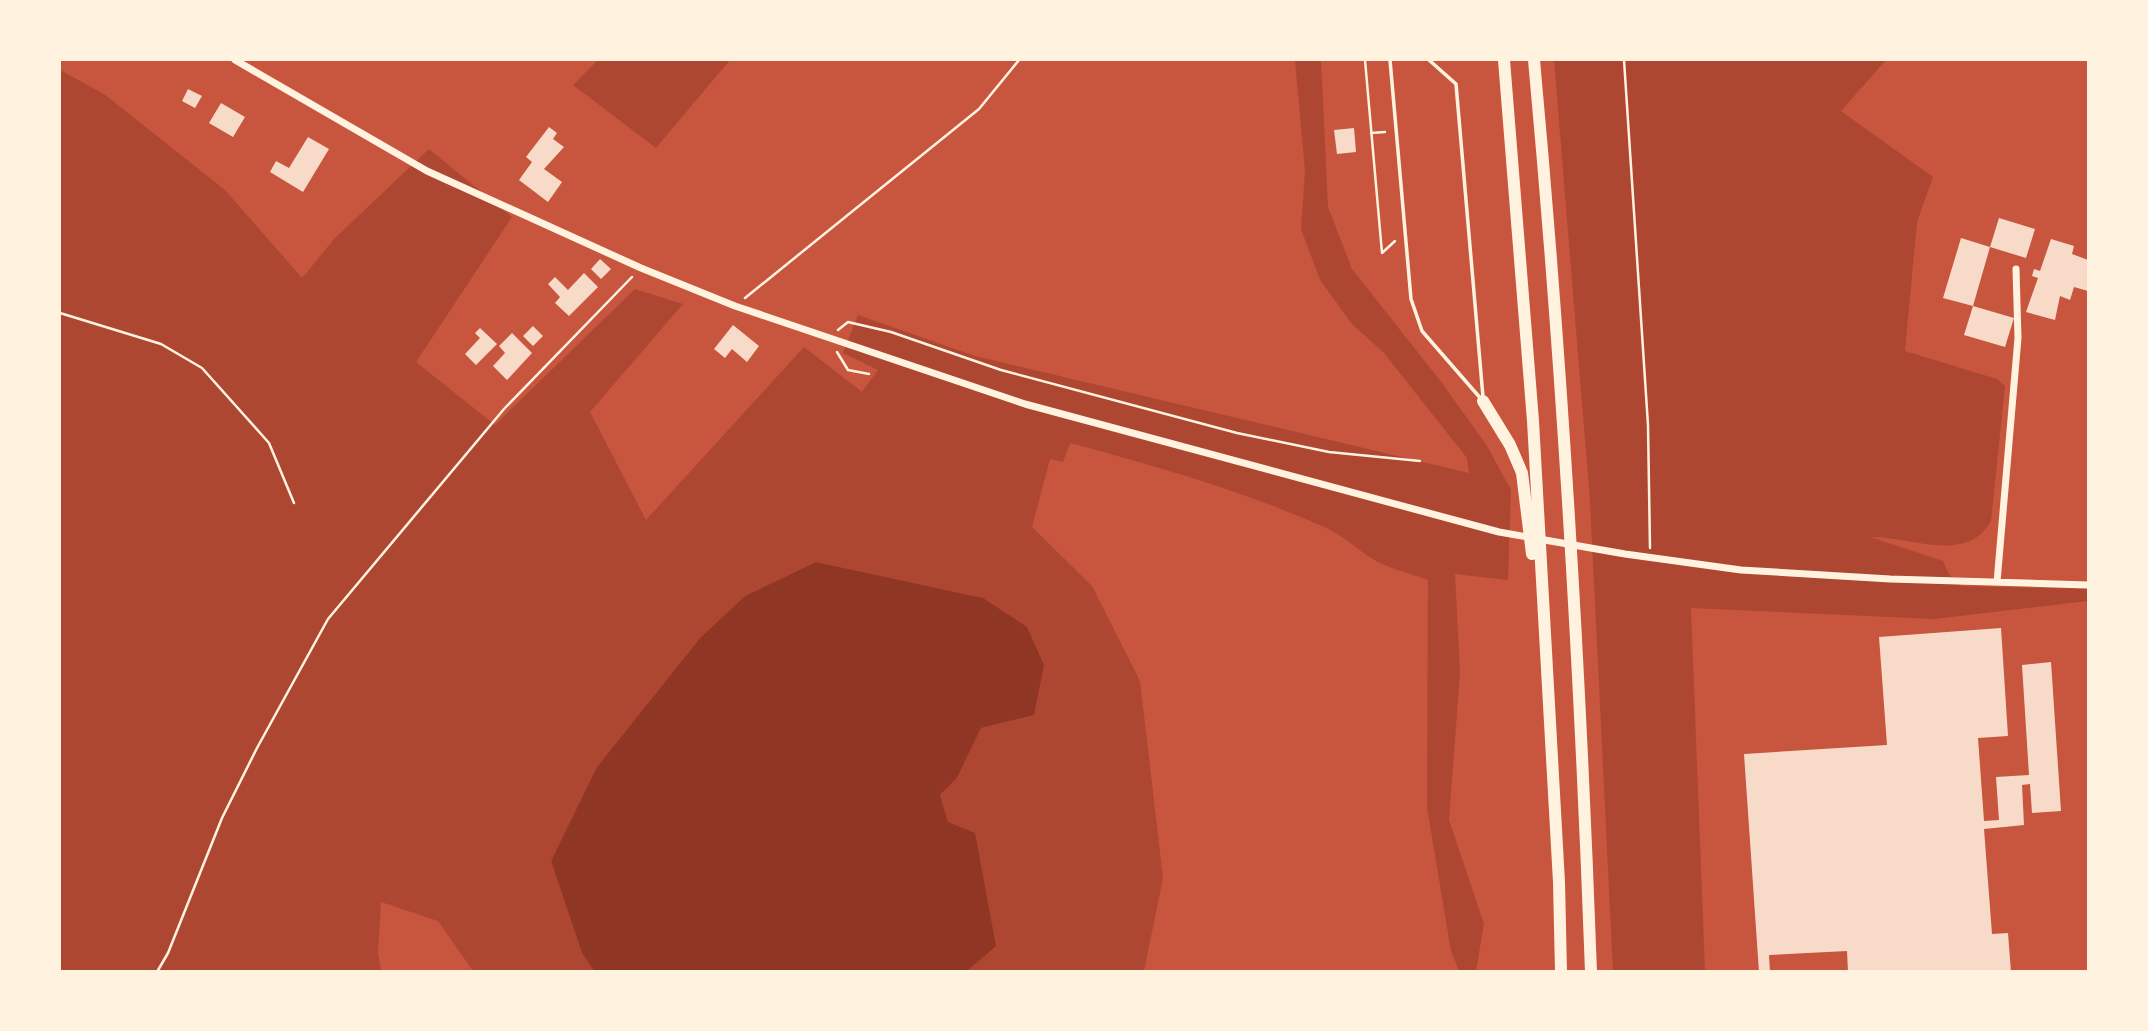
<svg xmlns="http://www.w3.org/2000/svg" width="2148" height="1031" viewBox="0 0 2148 1031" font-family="Helvetica,sans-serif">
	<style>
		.green { fill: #ae4732 }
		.water { fill: #8f3625 }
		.building { fill: #f7dbc8 }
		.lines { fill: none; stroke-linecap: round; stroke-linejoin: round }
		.path { stroke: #fff3e0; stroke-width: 2.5 }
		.service { stroke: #fff3e0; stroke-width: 3.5 }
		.minor { stroke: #fff3e0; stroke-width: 7 }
		.motorway { stroke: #fff3e0; stroke-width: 12 }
	</style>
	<rect width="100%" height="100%" fill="#c8553d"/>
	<path class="green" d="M598 60H730L656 148 573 85Z
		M1295 60H1321L1328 207 1352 269 1442 383 1487 446 1511 490 1508 580 1455 574 1460 673 1449 820 1484 924 1476 971H1459L1451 951 1427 807 1428 580C1412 574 1394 570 1378 562 1359 552 1344 535 1324 527 1243 491 1156 466 1070 443L1063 462 1050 459 1032 527 1092 586 1140 681 1163 878 1144 971H967L948 822 940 795 957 778 981 728 1034 715 983 598 816 562 745 596 700 638 597 767 551 861 582 953 594 971H473L438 921 381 902 378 953 381 971H60V70L104 94 225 190 302 278 335 238 429 149 512 217 416 362 495 425 635 289 683 304 590 412 646 520 804 347 862 392 878 370 843 353 858 315 975 356 1469 473 1467 458 1384 353 1352 324 1320 280 1301 229 1305 171Z
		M1554 60H1886L1841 111 1933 177 1917 222 1905 351 1997 379 2005 386 1991 521C1966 565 1910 536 1870 537L1943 561 1949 574 1961 586 2088 589V601L1934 619 1691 608 1705 971H1613L1590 501Z"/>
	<path class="water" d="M816 562 983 598 1027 627 1044 665 1034 715 981 728 957 778 940 795 948 822 975 833 996 946 967 971H594L582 953 551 861 597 767 700 638 745 596Z"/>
	<path class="building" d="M188 89 202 96 195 108 182 101Z
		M221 103 245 117 233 137 209 123Z
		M549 127 557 133 553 139 564 147 544 169 562 182 548 202 519 180 532 162 526 157Z
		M1354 128 1356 152 1337 154 1334 130Z
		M308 137 329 149 303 192 270 172 276 161 289 168Z
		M1999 218 2035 229 2026 258 1990 247Z
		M1961 238 1990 247 1973 306 1943 298Z
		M2051 239 2074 246 2072 254 2088 260V291L2074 287 2070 300 2060 296 2055 320 2026 312 2038 278 2032 276 2034 269 2040 271Z
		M600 259 611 269 601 279 591 269Z
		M584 273 598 287 569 316 555 303 560 297 548 284 555 277 568 290Z
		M1973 306 2014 318 2005 347 1964 335Z
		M733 325 759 346 747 362 732 349 725 358 714 349Z
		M533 326 543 336 533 346 523 336Z
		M480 328 497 344 476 365 465 354 480 338 475 333Z
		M512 333 532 353 507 380 493 366 505 353 499 346Z
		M2001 628 2008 736 1978 738 1984 821 1999 820 1996 777 2029 775 2022 665 2051 662 2061 811 2032 813 2030 784 2022 785 2024 825 1984 829 1992 934 2008 933 2011 972H1848L1847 951 1769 955 1770 972H1759L1744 754 1887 745 1879 637Z"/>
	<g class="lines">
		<path class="path" d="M1365 60 1382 253 1395 241
			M1624 60 1648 425 1650 548
			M1371 133 1385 132
			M745 298 979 109 1019 60
			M60 313 161 344 202 368 269 443 294 503
			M838 330 848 322 891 332 1001 370 1237 433 1329 452 1420 461
			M837 352 848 370 869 374
			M157 972 168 953 222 818 257 748 328 619 504 409 632 277"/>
		<path class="service" d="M1390 60 1411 299 1422 331 1482 400
			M1429 60 1456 84 1483 397"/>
		<path class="minor" d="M235 60 427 171 641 268 735 306 1025 404 1499 532 1625 554 1741 570 1890 579 2088 585
			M1997 582 2018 338 2016 269"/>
		<path class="motorway" d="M1504 60 1533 421 1559 882 1561 972
			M1534 60C1562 363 1580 667 1591 972
			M1483 401 1510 445 1522 473 1532 554"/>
	</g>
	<rect width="2148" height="1031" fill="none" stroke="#fff3e0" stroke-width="122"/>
</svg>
